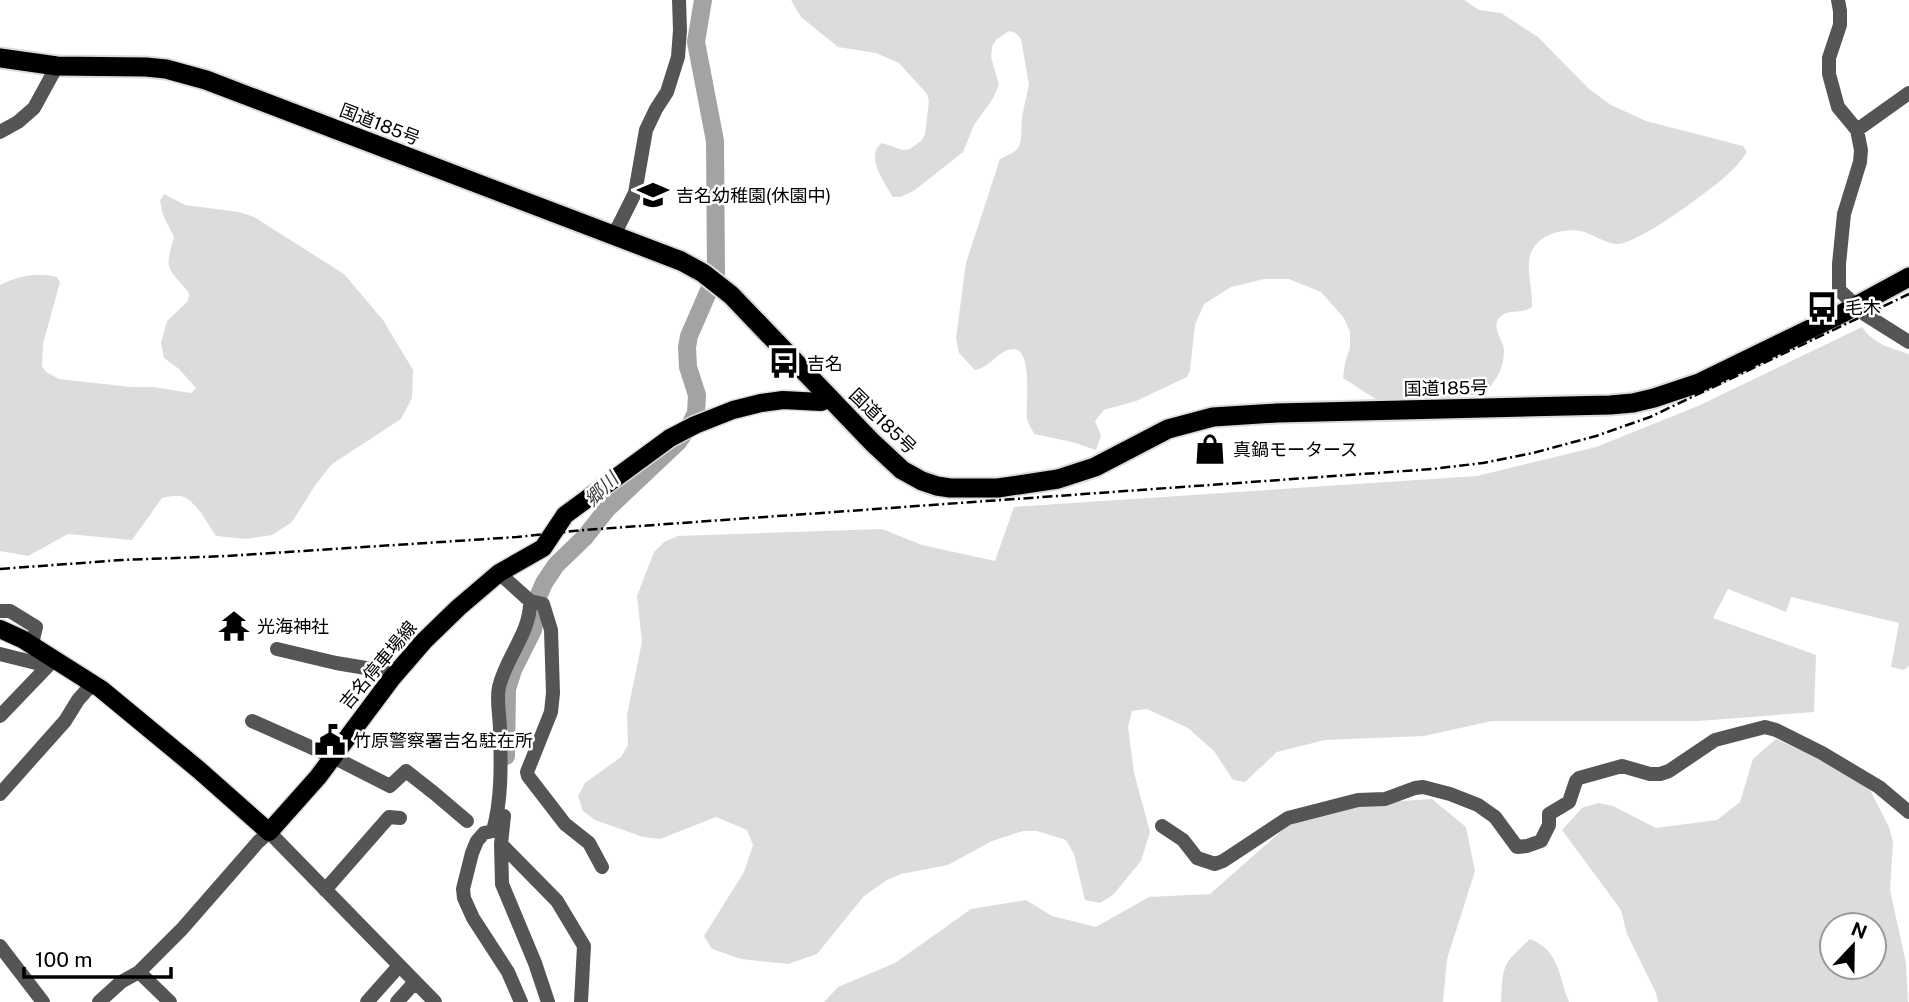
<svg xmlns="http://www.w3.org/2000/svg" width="1909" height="1002" viewBox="0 0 1909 1002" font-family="'Public Sans','Noto Sans JP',sans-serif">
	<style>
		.green { fill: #dcdcdc; fill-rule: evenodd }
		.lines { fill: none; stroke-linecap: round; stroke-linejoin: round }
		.river { stroke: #a3a3a3; stroke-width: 18 }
		.major-casing { stroke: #dbdbdb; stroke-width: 21 }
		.highway-casing { stroke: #dbdbdb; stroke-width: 23 }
		.minor { stroke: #555; stroke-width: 14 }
		.major { stroke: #000; stroke-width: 18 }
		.highway { stroke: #000; stroke-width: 19 }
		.rail { stroke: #000; stroke-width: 2.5; stroke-dasharray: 10 3.5 2 3.5; stroke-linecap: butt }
		.labels { text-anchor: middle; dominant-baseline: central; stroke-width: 5; stroke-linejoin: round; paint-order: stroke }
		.street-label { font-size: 18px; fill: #000; stroke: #fff }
		.poi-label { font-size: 18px; fill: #000; stroke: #fff; text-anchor: start }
		.water-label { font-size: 19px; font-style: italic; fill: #444; stroke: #fff }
	</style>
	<rect width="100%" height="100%" fill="#fff"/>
	<path class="green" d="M791 0H1464L1479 10 1501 13 1538 37 1589 89 1611 105 1646 121 1743 146 1747 152C1741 161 1734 169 1726 176 1709 191 1636 246 1616 244 1604 243 1592 233 1580 231 1572 229 1557 231 1549 235 1517 250 1533 279 1532 307 1523 314 1510 309 1501 316 1489 326 1504 340 1504 351 1504 369 1495 383 1483 394L1387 403 1379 401 1343 378 1345 363 1350 348V332L1344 318 1321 292 1289 279H1264L1231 287 1204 304 1195 325 1190 370 1187 377 1136 401 1104 410 1095 421 1101 436 1096 450 1072 442 1034 434C1032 429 1028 424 1027 419 1025 406 1034 349 1013 349 1000 349 989 368 975 370L959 353 956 338 966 263 1000 159 1014 152 1019 147 1021 139 1022 116 1029 85 1021 39 1016 33 1009 31 996 40 992 47 991 57 999 85 992 100 974 125 963 152 915 190 901 197H893C885 183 864 156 882 143L903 150 910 149 922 140 925 134 929 101 927 94 899 63 876 53 838 47 801 17Z
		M164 194 185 205 239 212 254 217 344 274 383 320 413 370 412 398 401 419 332 464 316 484 292 522 272 535 246 539 216 536C208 525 195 498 180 496 175 495 168 497 162 498L132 540 68 534 28 556 0 551V285C18 276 37 272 57 277L60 282 43 344 42 366 46 372 59 379 131 387H153L191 393 196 388 179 369 164 358 161 343 167 321 188 301 189 293C167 266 164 272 174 237L163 215 160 201Z
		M1862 327C1873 344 1891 348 1909 354V666L1904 670 1891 667 1899 623 1791 597 1786 612 1728 589 1713 618 1816 655 1814 712 1698 721H1492L1424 736 1325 740 1277 752 1245 782 1233 780 1214 751 1188 728 1147 709 1132 711 1128 727 1134 773 1150 832 1141 861 1113 895 1100 903 1085 900 1074 854 1066 840 1037 831H1023L992 841 948 865 901 874 887 880 864 896 817 954 788 964 741 959 712 949 704 936 744 872 753 845 747 830 716 817 660 839 643 837 595 820 583 811 578 796 585 783 621 757 628 745 627 715 642 642 637 596 654 552 664 542 678 536 882 529 922 545 995 561 1014 507 1477 476 1596 447 1698 406Z
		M1776 739 1845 770 1869 788 1889 827 1893 842 1890 890 1906 963 1908 1002H1658L1656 993 1627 934 1621 910 1562 830 1582 808 1598 803 1613 806 1656 828 1717 820 1740 802 1753 759ZM1832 925H1874V967H1832Z
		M1432 799 1466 827 1475 871 1447 959 1443 1002H824L838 987 895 963 971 909 1026 900 1052 916 1096 927 1149 897 1210 894 1295 819 1372 803Z
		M1530 939C1560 951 1558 975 1569 1002H1501C1503 964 1502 965 1530 939Z"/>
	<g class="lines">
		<path class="river" d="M506 756 507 689 513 670 533 630 538 597 544 583 556 565 585 537 607 509 678 442 689 427 696 413 697 395 688 367 687 347 689 336 716 274 715 141 696 42 703 0"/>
		<defs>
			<path id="major" d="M0 629 22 639 101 689 199 770 269 832 318 777 392 678 424 641 458 608 499 573 543 548 565 515 670 438 695 425 733 410 761 403 783 400 821 402 830 398"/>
			<path id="highway" d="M0 58 57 66 146 67 166 69 206 80 681 261 703 273 731 295 872 442 902 470 922 481 937 486 950 488H998L1058 479 1095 467 1168 429 1213 417 1277 413 1610 405 1633 403 1654 398 1699 383 1841 314 1909 277"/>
		</defs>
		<use href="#major" class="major-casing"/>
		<use href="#highway" class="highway-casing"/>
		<path class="minor" d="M1838 0 1840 11V25L1829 58V74L1838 107 1857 130 1861 150 1860 162 1844 214 1839 264V290L1866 315 1909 342
			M1857 130 1909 93
			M0 132 18 122 34 108 57 66
			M614 235 635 193 646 130 656 109 667 92 678 57 680 30 679 0
			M499 573 530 601 543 604 551 630 553 693 551 712 527 772 528 776 565 824 589 843 602 867
			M0 611H10L36 627 32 644
			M277 649 336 663 396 673
			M0 654 48 666
			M0 716 48 666 53 658
			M252 721 333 757 390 786 406 771 434 793 467 821
			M0 794 65 721 78 700 93 683
			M504 816 501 844 502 884 535 963 548 1002
			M1162 826 1183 840 1197 858 1215 864 1223 861 1288 818 1358 800 1385 799 1415 788 1423 787 1450 794 1478 805 1495 817 1517 847 1527 846 1541 841 1549 825V814L1569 802 1576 781 1579 778 1622 766 1650 774H1660L1669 771 1715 740 1765 727 1776 730 1822 753 1879 787 1909 812
			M501 844 557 901 584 946 581 1002
			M325 890 389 817 400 818
			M0 946 43 1002
			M139 972 170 1002
			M99 1002 121 982 139 972 182 929 258 842 269 832 435 1002
			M367 1002 399 966
			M397 1002 415 982
			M521 1002 508 972 473 918 464 898 463 889 472 853 477 841 484 833 493 831C502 799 501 763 500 730 500 716 496 700 499 687 506 657 531 632 530 601"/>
		<use href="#major" class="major"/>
		<use href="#highway" class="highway"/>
		<path class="rail" d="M0 569 122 560 227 556 517 537 584 530 1432 469 1483 463 1533 453 1596 436 1650 417 1909 294"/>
	</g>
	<defs>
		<symbol id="school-bare" viewBox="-9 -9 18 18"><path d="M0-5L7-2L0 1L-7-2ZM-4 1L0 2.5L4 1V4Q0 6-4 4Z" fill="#000" stroke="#fff" stroke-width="2.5" paint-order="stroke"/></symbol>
		<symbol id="bus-bare" viewBox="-9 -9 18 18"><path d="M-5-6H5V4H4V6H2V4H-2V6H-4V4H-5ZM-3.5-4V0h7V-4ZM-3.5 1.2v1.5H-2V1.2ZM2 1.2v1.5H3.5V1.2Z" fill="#000" stroke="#fff" stroke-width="2.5" paint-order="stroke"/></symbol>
		<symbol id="shop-bare" viewBox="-9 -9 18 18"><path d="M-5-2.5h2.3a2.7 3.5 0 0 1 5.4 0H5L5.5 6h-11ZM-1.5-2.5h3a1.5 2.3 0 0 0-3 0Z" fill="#000" stroke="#fff" stroke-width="2.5" paint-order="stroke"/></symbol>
		<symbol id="temple-bare" viewBox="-9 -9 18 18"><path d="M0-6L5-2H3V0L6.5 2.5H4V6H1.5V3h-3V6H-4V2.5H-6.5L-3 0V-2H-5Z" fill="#000" stroke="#fff" stroke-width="2.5" paint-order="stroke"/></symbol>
		<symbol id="civic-bare" viewBox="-9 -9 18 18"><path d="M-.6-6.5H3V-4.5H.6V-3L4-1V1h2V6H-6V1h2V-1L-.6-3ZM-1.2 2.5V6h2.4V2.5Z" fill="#000" stroke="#fff" stroke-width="2.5" paint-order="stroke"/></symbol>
	</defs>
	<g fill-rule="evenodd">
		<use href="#school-bare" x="631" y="173" width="44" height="44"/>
		<use href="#bus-bare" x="1800" y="285" width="44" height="44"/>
		<use href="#bus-bare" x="762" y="341" width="44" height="44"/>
		<use href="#shop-bare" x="1188" y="427" width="44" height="44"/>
		<use href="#temple-bare" x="212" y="604" width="44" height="44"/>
		<use href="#civic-bare" x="308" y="718" width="44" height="44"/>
	</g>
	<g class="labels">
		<g class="street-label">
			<text transform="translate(380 124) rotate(21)">国道185号</text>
			<text transform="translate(1446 388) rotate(-1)">国道185号</text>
			<text transform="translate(883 421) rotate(44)">国道185号</text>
			<text transform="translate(378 665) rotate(-50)">吉名停車場線</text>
		</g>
		<g class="poi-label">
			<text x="676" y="195">吉名幼稚園(休園中)</text>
			<text x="1845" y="307">毛木</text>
			<text x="807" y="363">吉名</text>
			<text x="1233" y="449">真鍋モータース</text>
			<text x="257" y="626">光海神社</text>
			<text x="353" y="740">竹原警察署吉名駐在所</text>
		</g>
		<g class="water-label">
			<text transform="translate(601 489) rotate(-45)">郷川</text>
		</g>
	</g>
	<g transform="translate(1853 946) rotate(22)"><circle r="33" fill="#ffffff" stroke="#999999" stroke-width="2"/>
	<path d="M0-5L12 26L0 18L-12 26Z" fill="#000000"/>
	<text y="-10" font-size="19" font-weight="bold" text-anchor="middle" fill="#000000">N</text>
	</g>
	<path d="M24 967v10h147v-10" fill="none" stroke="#000000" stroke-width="3.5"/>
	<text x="35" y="967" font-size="21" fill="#000000" stroke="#ffffff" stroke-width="5" paint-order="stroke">100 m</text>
</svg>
